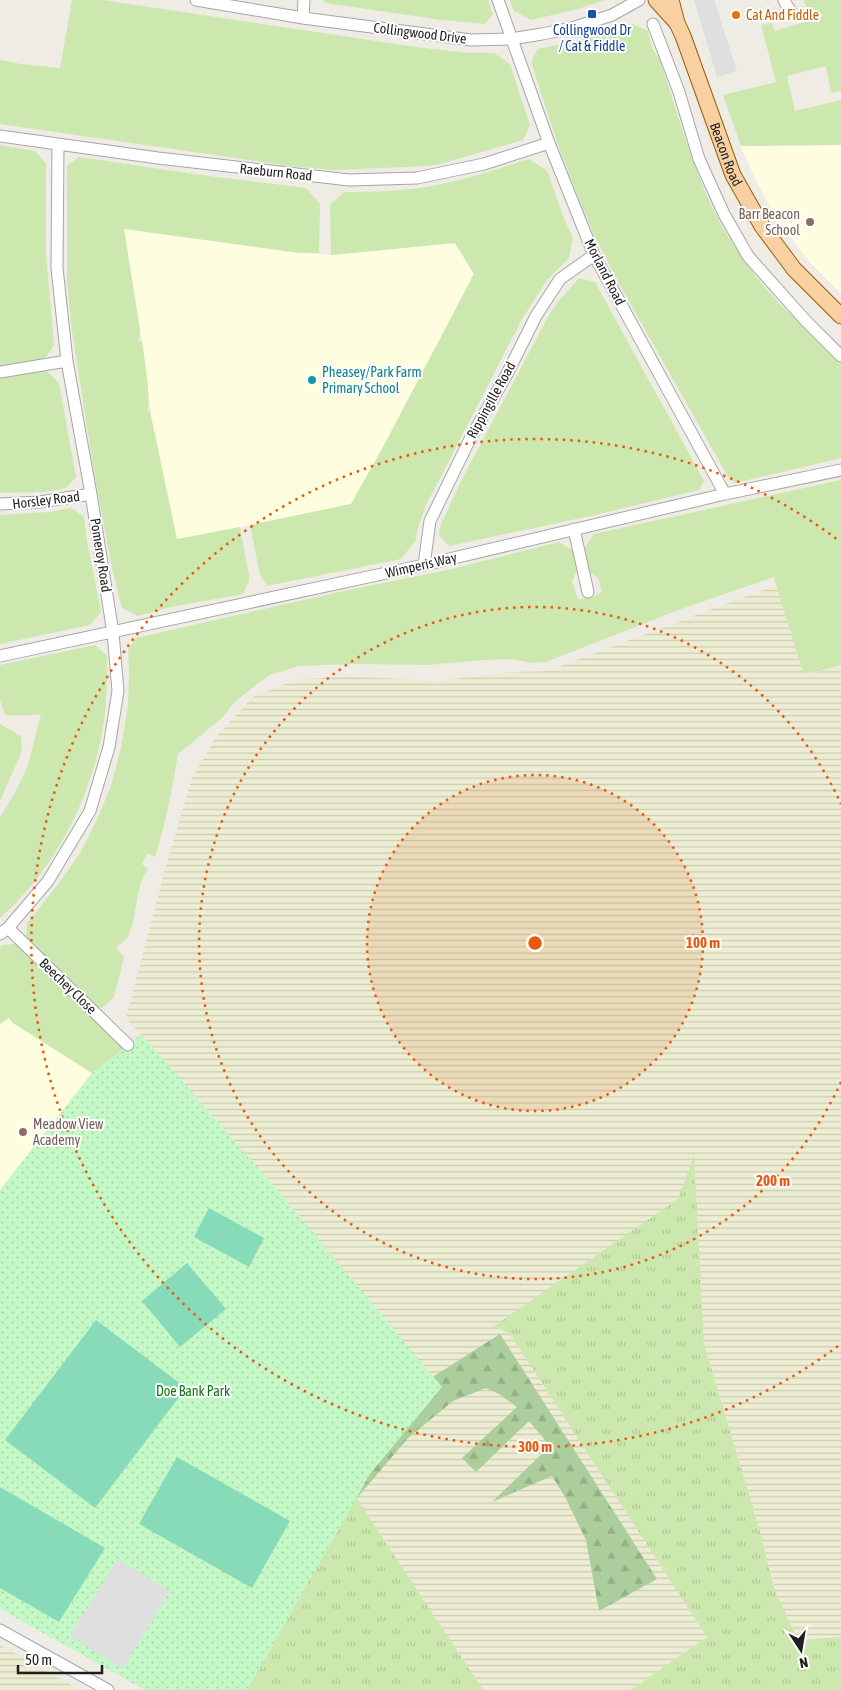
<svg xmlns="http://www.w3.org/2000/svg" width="841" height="1690" viewBox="0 0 841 1690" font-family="'Asap Condensed',sans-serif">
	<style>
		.education { fill: #fefde0 }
		.farmland { fill: url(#farmland-rules) }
		.grass { fill: url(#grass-tufts) }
		.forest { fill: url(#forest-firs) }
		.park { fill: url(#park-dots) }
		.garden { fill: #cce8ae }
		.pitch { fill: #87dbb8 }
		.parking { fill: #dfdfdf }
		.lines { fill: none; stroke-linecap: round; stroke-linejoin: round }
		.minor-casing { stroke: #a6a6a6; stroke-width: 13 }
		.major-casing { stroke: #956106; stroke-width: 17 }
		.minor { stroke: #fff; stroke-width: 11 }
		.major { stroke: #f8d0a2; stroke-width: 15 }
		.ring { fill: none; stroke: #e8590c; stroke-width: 2.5; stroke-dasharray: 2.5 5 }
		.transit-dot { fill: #1a4fb4; stroke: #fff; stroke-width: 2 }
		.food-dot { fill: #e8710a; stroke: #fff; stroke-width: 2 }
		.education-dot { fill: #8d6e63; stroke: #fff; stroke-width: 2 }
		.culture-dot { fill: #0f9aa8; stroke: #fff; stroke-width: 2 }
		.labels { text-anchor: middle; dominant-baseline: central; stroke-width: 4; stroke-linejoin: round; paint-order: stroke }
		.food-label { font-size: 14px; fill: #c56008; stroke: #fff; text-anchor: start }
		.transit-label { font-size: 14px; fill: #164399; stroke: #fff }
		.street-label { font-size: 14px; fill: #1f1f1f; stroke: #fff }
		.education-label { font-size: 14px; fill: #785e54; stroke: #fff; text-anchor: end }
		.culture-label { font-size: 14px; fill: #0d838f; stroke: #fff; text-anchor: start }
		.park-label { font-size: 14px; fill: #107a15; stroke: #fff }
		.centre { fill: #e8590c; stroke: #fff; stroke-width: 2.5 }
		.ring-label { font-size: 15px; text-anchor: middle; font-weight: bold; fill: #e8590c; stroke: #fff; stroke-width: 4; stroke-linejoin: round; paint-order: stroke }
	</style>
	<defs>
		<pattern id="farmland-rules" width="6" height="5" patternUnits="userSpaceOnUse" patternTransform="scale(1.25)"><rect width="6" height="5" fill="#ecedd2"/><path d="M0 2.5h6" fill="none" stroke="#cacbb4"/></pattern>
		<pattern id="grass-tufts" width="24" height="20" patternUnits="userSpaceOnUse" patternTransform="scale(1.25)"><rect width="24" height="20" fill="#cce8ae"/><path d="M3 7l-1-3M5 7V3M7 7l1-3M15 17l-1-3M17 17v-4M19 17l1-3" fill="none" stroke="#afc795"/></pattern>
		<pattern id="forest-firs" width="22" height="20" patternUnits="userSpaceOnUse" patternTransform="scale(1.25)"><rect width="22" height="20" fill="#accd9c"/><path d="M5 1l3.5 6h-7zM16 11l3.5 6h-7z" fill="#94b086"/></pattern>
		<pattern id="park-dots" width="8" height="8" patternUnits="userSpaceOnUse" patternTransform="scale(1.25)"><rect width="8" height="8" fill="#c5f8c7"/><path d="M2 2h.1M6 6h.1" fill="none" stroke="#a9d4aa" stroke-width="1.8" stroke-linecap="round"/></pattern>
	</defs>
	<rect width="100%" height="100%" fill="#efece6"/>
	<path class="education" d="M841 145V294L809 261 788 234 771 209 756 181 741 146Z
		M124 228 289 251 331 255 455 243 474 274 381 451 351 504 177 540 152 422 143 347Z
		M9 1018 13 1023 92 1073 0 1190V1024Z"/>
	<path class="farmland" d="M777 585 802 670 812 673 841 666V1637L798 1640 775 1591 759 1528 704 1344 694 1158 678 1199 495 1326 510 1334 707 1637 631 1690H483L356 1497 284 1198 126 1018 166 866 192 778 216 737 253 697 296 680 350 676 436 681 515 672 547 671Z
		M0 1645 80 1690H0Z"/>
	<path class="grass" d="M694 1156 704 1344 759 1528 775 1591 798 1640 841 1637V1690H631L707 1637 510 1334 494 1326 678 1199Z
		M356 1497 483 1690H247Z"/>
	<path class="forest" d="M500 1334 657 1579 599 1611 586 1540 565 1497 552 1476 492 1502 550 1446 529 1421 476 1472 462 1458 517 1407 499 1394 486 1388 453 1401 408 1438 351 1505 247 1680 420 1385Z"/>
	<path class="park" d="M141 1034 284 1198 442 1387 370 1474 247 1690H145L0 1609V1190L92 1073Z"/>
	<path class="garden" d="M72 0H103L416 47 470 53H494L510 64 530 125 523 140 440 164 428 166 335 170 290 166 0 124V60L21 64 60 68Z
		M323 0H488L493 14 485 24 442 20 325 3Z
		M510 0H605L578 9 531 20 514 11Z
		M804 0H841V91L831 93 826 66 787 76 795 111 841 100V145L741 146 723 95 776 82 761 25 772 23 775 31 824 16 810 7H806Z
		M633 24 648 31 652 48 660 60C676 109 690 160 712 207 724 232 741 256 757 278 781 309 813 334 841 361V458L735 483 727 475 621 287 596 239 580 202 558 145 531 62 538 49 579 40Z
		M0 145 35 151 46 163V254L54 345 45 359 0 367Z
		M79 157 201 175 306 188 320 204 319 253H299L124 229 140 331 139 341H142C145 364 150 388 148 411H150L177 539 240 527 249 576V581L243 594 171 607 138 616 122 608 112 568 94 472 72 331 67 281V166Z
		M529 159 546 170 548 173 563 216 573 238 569 258 547 280 521 321 436 486 426 505 417 531 416 540 401 559 267 586 260 575 250 525 351 504 383 447 474 274 455 243 331 255 330 205 344 192C373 192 403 191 432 186 465 180 497 169 529 159Z
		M579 278 595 282 704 481 699 490 595 515 449 546 439 535 440 527 461 481 549 315 557 303Z
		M46 370 59 383 76 477 66 488 45 492 0 493V377Z
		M841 480V665L812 673 802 670 774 577 681 609 546 662 532 663 512 659 485 660 427 665 355 664 299 666 270 675 257 684 233 704 222 718 178 754C172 789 166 823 155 857L147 853 142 864 148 869C135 887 138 913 129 934 127 939 120 944 116 948L124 957 114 997 102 1008 95 1006 26 937 27 923 59 883 80 853 97 820 111 786 121 748 128 706 129 673 128 650 136 638 339 592 452 569 559 542 574 551 577 571 572 581 578 599 590 598 602 592 598 578 589 572 584 549 594 534Z
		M71 508 84 517 87 541 101 612 90 625 0 644V515L49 512Z
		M95 645 107 656C107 682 107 708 102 733 89 803 53 871 0 918V818L18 787 28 765 41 714 36 715H5L0 700V665Z
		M0 724 21 736 22 751 0 801Z
		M18 944 124 1048 92 1073 13 1023 9 1018 0 1024V947L3 945Z"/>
	<path class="pitch" d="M209 1208 264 1238 249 1267 194 1237Z
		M187 1263 226 1309 180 1347 142 1301Z
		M96 1320 186 1388 95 1508 5 1440Z
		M177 1457 290 1521 252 1588 139 1524Z
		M0 1487 105 1548 59 1622 0 1588Z"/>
	<path class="parking" d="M694 0H715V3L737 71 717 77Z
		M118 1559 170 1591 122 1669 70 1636Z"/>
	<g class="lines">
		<defs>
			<path id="minor" d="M196 0 303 18 471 40 511 39 542 34 572 28 612 15 639 0
				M498 0 549 143 594 255 725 494
				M784 0 786 4 792 13
				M303 18 304 0
				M653 24 679 92 699 159 724 214 748 256 805 320 841 356
				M0 136 158 158 349 180 417 178 484 164 549 143
				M0 372 67 361
				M0 504 40 502 91 494
				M574 529 588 592
				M424 565 430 521 470 439 507 374 536 316 560 279 594 255
				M0 656 424 565 725 494 841 470
				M8 928 128 1045
				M0 934 8 928 48 881 90 811 109 747 118 691 113 633 91 494 67 361 57 268 58 144
				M0 1630 108 1690"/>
			<g id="major">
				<path d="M656 0 676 22"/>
				<path id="s1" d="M671 0 677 23 683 36 733 175 762 226 794 269 841 316"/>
			</g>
		</defs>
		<use href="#minor" class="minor-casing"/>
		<use href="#major" class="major-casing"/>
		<use href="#minor" class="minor"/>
		<use href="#major" class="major"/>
	</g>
	<circle cx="535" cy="943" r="168" fill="#e8590c" fill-opacity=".12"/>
	<g class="ring">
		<circle cx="535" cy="943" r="168"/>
		<path d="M841 1082A336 336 0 1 1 841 804"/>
		<path d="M838 1346A504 504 0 1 1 838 540"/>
	</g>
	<rect class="transit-dot" x="587" y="9" width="10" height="10" rx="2.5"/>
	<circle class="food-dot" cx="736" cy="15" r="5"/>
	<g class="education-dot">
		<circle cx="810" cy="222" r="5"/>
		<circle cx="23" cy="1132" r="5"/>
	</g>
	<circle class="culture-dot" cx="312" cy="380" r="5"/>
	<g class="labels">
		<g class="food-label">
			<text x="746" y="15">Cat And Fiddle</text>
		</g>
		<g class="transit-label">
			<text x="592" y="30">Collingwood Dr<tspan x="592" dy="16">/ Cat &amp; Fiddle</tspan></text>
		</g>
		<g class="street-label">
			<text transform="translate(420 33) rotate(7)">Collingwood Drive</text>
			<text stroke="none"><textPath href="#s1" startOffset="164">Beacon Road</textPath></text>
			<text transform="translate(276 172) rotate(6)">Raeburn Road</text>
			<text transform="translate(605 272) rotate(63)">Morland Road</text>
			<text transform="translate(491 400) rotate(-61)">Rippingille Road</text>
			<text transform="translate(46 500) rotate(-7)">Horsley Road</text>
			<text transform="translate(101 555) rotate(81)">Pomeroy Road</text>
			<text transform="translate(421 565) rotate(-13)">Wimperis Way</text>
			<text transform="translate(68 986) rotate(44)">Beechey Close</text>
		</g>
		<g class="education-label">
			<text x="800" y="214">Barr Beacon<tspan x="800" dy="16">School</tspan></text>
			<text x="33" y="1124" text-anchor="start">Meadow View<tspan x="33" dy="16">Academy</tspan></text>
		</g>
		<g class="culture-label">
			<text x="322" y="372">Pheasey/Park Farm<tspan x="322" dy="16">Primary School</tspan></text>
		</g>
		<g class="park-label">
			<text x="193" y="1391">Doe Bank Park</text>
		</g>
	</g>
	<circle cx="535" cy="943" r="8" class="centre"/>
	<g class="ring-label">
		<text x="703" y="948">100 m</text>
		<text x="773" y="1186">200 m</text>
		<text x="535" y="1452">300 m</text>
	</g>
	<g transform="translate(801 1650) rotate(168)" stroke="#ffffff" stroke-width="4" paint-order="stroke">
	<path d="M0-4L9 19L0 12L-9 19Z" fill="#1f1f1f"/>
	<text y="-8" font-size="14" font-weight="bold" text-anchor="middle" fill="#1f1f1f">N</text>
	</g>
	<path d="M18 1665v8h84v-8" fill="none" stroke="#1f1f1f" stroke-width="2.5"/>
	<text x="25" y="1665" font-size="15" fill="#1f1f1f" stroke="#ffffff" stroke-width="4" paint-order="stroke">50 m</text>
</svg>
